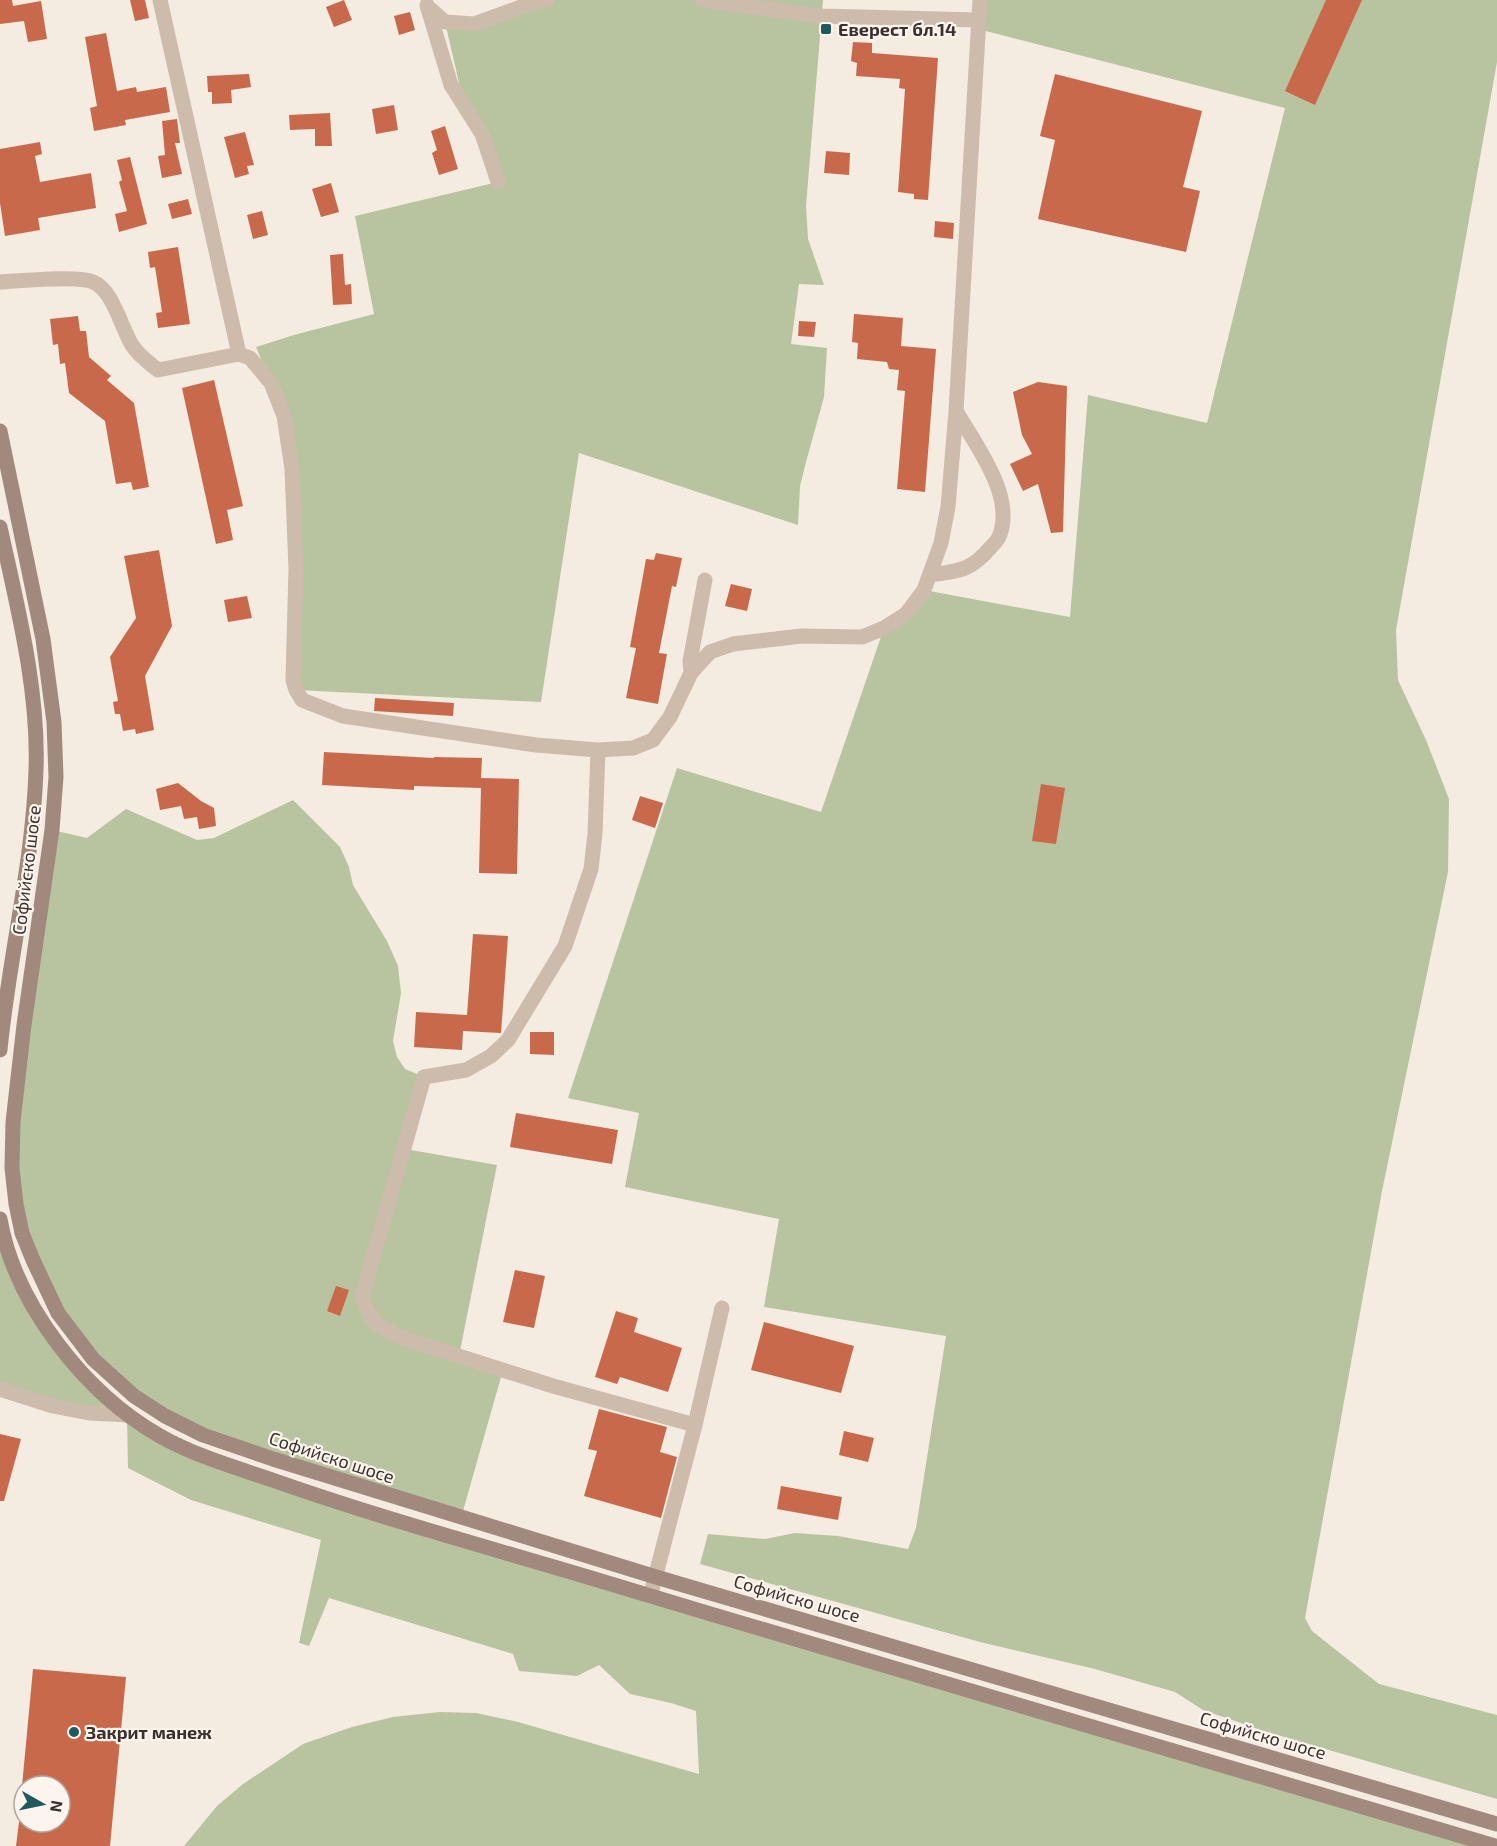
<svg xmlns="http://www.w3.org/2000/svg" width="1497" height="1846" viewBox="0 0 1497 1846" font-family="'Exo 2',sans-serif">
	<style>
		.green { fill: #b8c4a0 }
		.building { fill: #c8694b }
		.lines { fill: none; stroke-linecap: round; stroke-linejoin: round }
		.minor { stroke: #cdbbac; stroke-width: 15 }
		.secondary { stroke: #a18a7d; stroke-width: 15 }
		.poi-dot { fill: #1f5a5e; stroke: #fbf5ee; stroke-width: 2 }
		.labels { text-anchor: middle; dominant-baseline: central; stroke-width: 4.5; stroke-linejoin: round; paint-order: stroke }
		.poi-label { font-size: 18px; font-weight: bold; fill: #3b302b; stroke: #fbf5ee; text-anchor: start }
		.street-label { font-size: 18px; fill: #3b302b; stroke: #fbf5ee }
	</style>
	<rect width="100%" height="100%" fill="#f4ebe1"/>
	<path class="green" d="M547 0H823L806 206 808 239 824 285 799 284 791 344 827 348 824 397 806 462 800 486 798 525 579 453 541 702 296 690 292 469 271 383 256 347 294 335 374 314 355 216 498 182 465 109 445 22 474 24Z
		M980 0H1497V62L1396 630 1398 680 1426 740 1449 799 1448 872 1382 1191 1305 1618 1312 1631 1379 1684 1497 1715V1799L1264 1731 1203 1710 1175 1692 1095 1669 980 1642 700 1564 708 1534 765 1539 795 1533 838 1536 908 1549 916 1528 946 1336 764 1307 779 1219 625 1187 639 1113 568 1098 677 768 821 812 884 628 924 590 1070 617 1088 395 1207 423 1285 108 978 29Z
		M293 800 340 847 349 867 353 885 387 941 398 966 401 993 393 1041 397 1057 405 1069 424 1077 405 1149 497 1165 459 1356 503 1370 461 1518 203 1435 93 1359 33 1260 12 1168 52 830 87 838 126 809 197 840 214 838Z
		M0 1219 41 1320 105 1395 195 1453 1495 1846H184L217 1806 243 1784 303 1744 352 1727 393 1717 440 1712 476 1713 518 1722 699 1774 696 1711 671 1703 630 1694 599 1665 577 1676 519 1671 513 1654 329 1598 309 1646 299 1643 321 1540 191 1500 128 1468 127 1415 0 1389Z"/>
	<path class="building" d="M0 0H12L13 6 41 1 47 39 28 42 24 21 0 24Z
		M130 0H145L149 18 135 21Z
		M344 0 352 20 334 27 326 7Z
		M1326 0H1362L1315 105 1285 91Z
		M410 12 415 30 399 35 394 16Z
		M106 33 117 91 136 87 137 92 166 87 170 112 125 120 126 125 94 131 90 108 97 106 85 37Z
		M853 42 872 43V53L938 58 928 200 914 199V194L898 192 905 89 899 88 900 79 856 76 857 63 851 61Z
		M249 74 251 87 231 90 232 103 212 104V92H208L207 76Z
		M1055 74 1202 111 1183 187 1200 191 1186 252 1038 219 1055 140 1040 136Z
		M394 105 398 130 376 134 372 109Z
		M330 113 332 146H315V129L290 130 289 115Z
		M177 119 180 143H175L182 174 162 178 158 156 165 155 162 121Z
		M445 126 458 169 439 175 432 153 437 150 431 131Z
		M245 132 254 165 247 166 249 174 235 178 224 137Z
		M40 142 42 154 35 156 40 182 91 173 96 208 38 218 40 230 5 236 0 203V149Z
		M826 151 850 153 849 175 824 173Z
		M130 157 147 224 119 232 115 214 127 211 119 182 122 180 117 160Z
		M331 183 339 212 321 217 312 189Z
		M188 199 192 214 172 219 168 204Z
		M262 211 268 235 253 239 247 215Z
		M935 221 954 223 953 239 934 237Z
		M178 247 190 324 158 328 156 313 162 312 155 267 150 268 148 252Z
		M343 254 345 285 351 284 352 304 333 305 330 255Z
		M854 314 903 318 901 346 936 349 925 492 897 489 905 391 897 390 899 370 889 369 887 362 857 359 858 343 852 342Z
		M78 316 80 331H86L89 357 111 376 107 380 134 403 149 487 133 490 131 482 116 484 105 421 69 393 65 363 60 364 58 344 53 345 50 319Z
		M799 321 816 322 814 337 798 336Z
		M214 380 243 506 227 510 233 540 216 544 182 388Z
		M1038 382 1067 386 1063 532 1051 533 1038 484 1023 491 1010 464 1032 454 1022 435 1013 392Z
		M159 550 172 626 145 676 154 730 136 734 135 729 123 731 120 714H115L113 702 118 701 110 657 136 618 124 556Z
		M656 553 682 558 676 587 672 586 659 653 667 654 658 704 626 698 636 648 630 647 646 559 654 560Z
		M731 584 752 589 747 611 725 606Z
		M247 596 252 618 228 622 224 600Z
		M375 698 454 703 453 716 374 711Z
		M324 752 434 758V757L482 758 481 778 519 779 517 874 479 873 481 788 414 786V790L322 785Z
		M178 783 201 801 214 808 216 826 199 829 197 817 184 819 181 806 160 810 156 789Z
		M1041 784 1065 788 1056 844 1032 841Z
		M640 796 663 803 655 828 632 820Z
		M473 934 508 936 501 1033 463 1031 462 1050 414 1047 416 1012 467 1015Z
		M530 1032H554V1055L530 1054Z
		M516 1113 618 1130 612 1164 510 1147Z
		M515 1270 545 1276 534 1328 503 1322Z
		M336 1286 349 1290 340 1316 327 1311Z
		M616 1311 638 1318 634 1332 682 1348 668 1392 620 1377 617 1384 595 1377Z
		M764 1322 854 1346 841 1393 751 1370Z
		M599 1409 667 1427 660 1452 677 1457 661 1518 584 1496 597 1451 588 1449Z
		M844 1431 874 1438 868 1462 839 1455Z
		M0 1434 21 1439 4 1501H0Z
		M781 1486 842 1497 838 1520 777 1509Z
		M33 1669 126 1677 110 1846H16L19 1822H60V1786H22Z"/>
	<g class="lines">
		<path class="minor" d="M160 0 239 354
			M702 0 821 16 978 20
			M427 5 451 85 482 134 498 182
			M427 6 445 22 474 24 532 3 547 0
			M0 282C20 281 78 275 93 282 113 290 121 327 132 345 138 355 149 363 158 370L239 354 250 358 271 383 284 416 292 469 296 569 293 680 296 690 302 700 343 716 536 745 598 750 633 748 653 740 670 717 691 673 710 652 733 644 801 636 862 637 884 628 906 614 924 590 941 543 948 507 956 411 980 0
			M930 575C958 571 971 571 990 548 993 545 997 541 999 537 1016 497 976 445 956 411
			M691 673 690 661 705 580
			M598 750 595 834 591 869 565 946 508 1040 491 1056 466 1070 424 1077 362 1297C372 1324 377 1326 402 1338L553 1386 695 1425
			M0 1389 53 1406 89 1413 128 1415
			M650 1597 695 1425 722 1308"/>
		<path class="secondary" d="M0 431 43 639 54 722 56 777 52 830 24 1025 13 1122 12 1168 16 1204 22 1233 33 1260 58 1313 93 1359 134 1396 165 1416 203 1435 273 1459 656 1577 1497 1824
			M0 527C17 605 39 690 36 770 33 865 9 956 0 1050
			M0 1219C15 1305 86 1394 160 1436 197 1457 238 1468 278 1482 381 1518 487 1547 591 1578 892 1669 1194 1757 1495 1846"/>
	</g>
	<g class="poi-dot">
		<rect x="820" y="23" width="12" height="12" rx="3"/>
		<circle cx="74" cy="1732" r="6"/>
	</g>
	<g class="labels">
		<g class="poi-label">
			<text x="838" y="29">Еверест бл.14</text>
			<text x="86" y="1732">Закрит манеж</text>
		</g>
		<g class="street-label">
			<text transform="translate(26 870) rotate(-83)">Софийско шосе</text>
			<text transform="translate(332 1457) rotate(18)">Софийско шосе</text>
			<text transform="translate(797 1598) rotate(16)">Софийско шосе</text>
			<text transform="translate(1263 1735) rotate(16)">Софийско шосе</text>
		</g>
	</g>
	<g transform="translate(42 1804) rotate(99)"><circle r="28" fill="#fbf5ee" stroke="#aea6a0" stroke-width="1.5"/>
	<path d="M0-4.5L10 22L0 15L-10 22Z" fill="#1f5a5e"/>
	<text y="-9" font-size="16" font-weight="bold" text-anchor="middle" fill="#3b302b">N</text>
	</g>
</svg>
